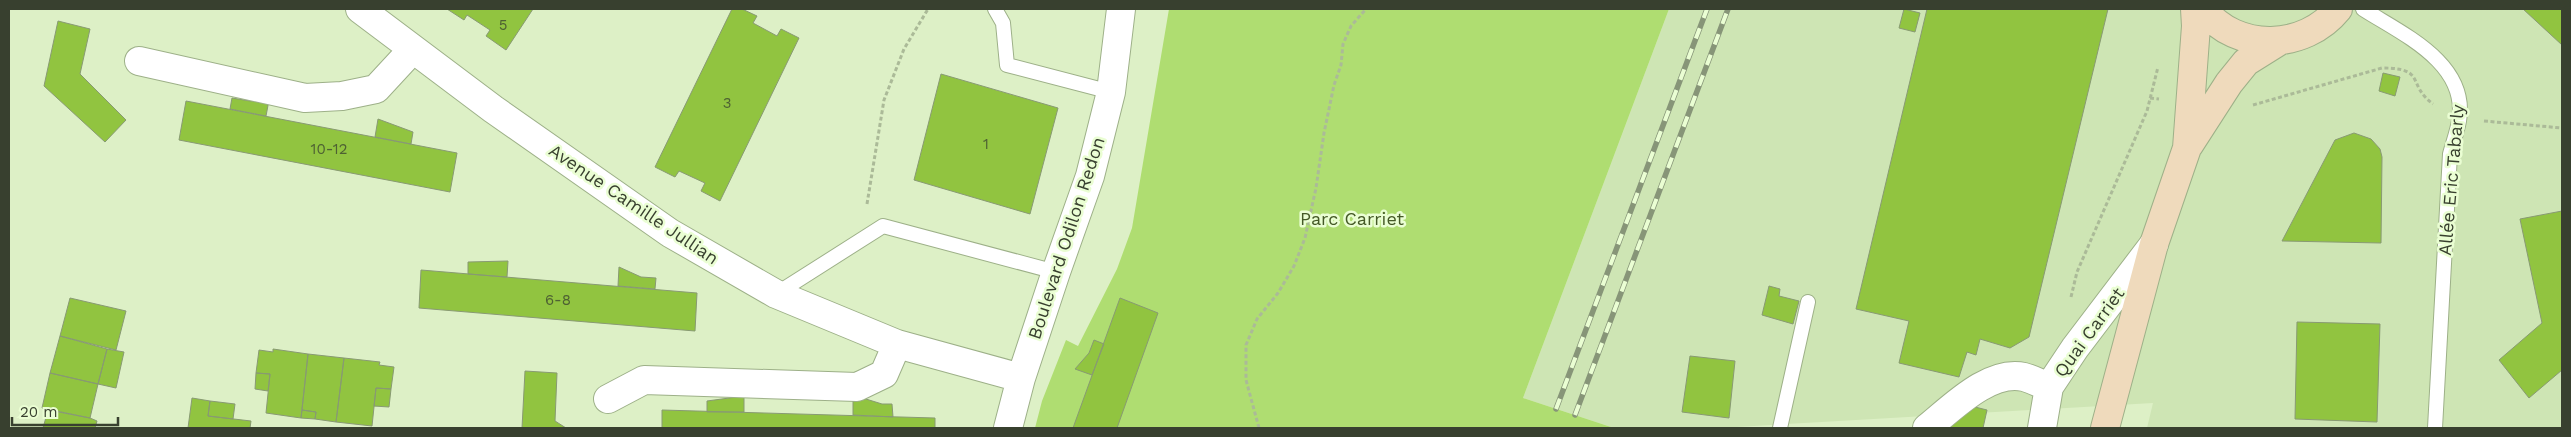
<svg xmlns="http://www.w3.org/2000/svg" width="2571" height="437" viewBox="0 0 2571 437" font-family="'Work Sans',sans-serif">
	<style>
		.built { fill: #cee5b4 }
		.green { fill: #afdd71 }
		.building { fill: #91c440; stroke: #889a73 }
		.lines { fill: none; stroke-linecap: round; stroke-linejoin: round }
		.service-casing { stroke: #9db088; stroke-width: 16 }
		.minor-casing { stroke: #9db088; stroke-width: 30 }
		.secondary-casing { stroke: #9db088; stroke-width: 30 }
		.path { stroke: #abba98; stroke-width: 3; stroke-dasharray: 4 2.5; stroke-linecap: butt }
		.service { stroke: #fff; stroke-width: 14 }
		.minor { stroke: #fff; stroke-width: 28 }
		.secondary { stroke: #efdabc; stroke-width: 28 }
		.rail-casing { stroke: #879578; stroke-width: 5.5 }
		.rail { stroke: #eafed3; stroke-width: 4; stroke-dasharray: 11; stroke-linecap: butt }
		.labels { text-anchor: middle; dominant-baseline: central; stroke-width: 5; stroke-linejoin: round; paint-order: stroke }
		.number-label { font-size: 15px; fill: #4e6133 }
		.street-label { font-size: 18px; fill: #38402f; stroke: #eafed3 }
		.park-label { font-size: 18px; fill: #445926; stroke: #eafed3 }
	</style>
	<rect width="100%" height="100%" fill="#ddf0c6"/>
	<path class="built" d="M1669 9H2562V428H2147L2153 403 1719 428H1614L1523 398Z"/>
	<path class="green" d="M1169 9H1669L1523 398 1614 428H1035L1042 401 1066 340 1078 346 1117 269 1132 228Z"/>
	<path class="building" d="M447 9H533L506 50 486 36 490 30 467 15 464 20Z
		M732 9H742L757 16 753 23 777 36 781 29 799 38 720 201 701 191 705 183 679 171 675 177 655 167Z
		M1904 9 1920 13 1915 32 1899 28Z
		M1927 9H2108L2029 337 2010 348 1980 339 1976 355 1967 352 1959 377 1899 363 1909 321 1856 309Z
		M2523 9H2562V45Z
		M58 21 90 29 80 74 126 120 105 142 44 86Z
		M2383 73 2400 77 2395 96 2379 91Z
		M941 74 1058 108 1030 214 914 180Z
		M232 98 250 101 269 100 266 116 230 109Z
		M186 101 457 153 450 192 179 140Z
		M378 119 413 132 411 144 375 137Z
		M2354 133 2371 139 2380 149 2382 157 2381 243 2282 241 2335 140Z
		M2562 211V370L2529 398 2499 360 2542 323 2520 219Z
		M508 261 507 277 468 274V262Z
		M619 267 641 277 656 278 655 289 618 286Z
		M421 270 697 293 695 331 419 308Z
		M1769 286 1780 289 1779 296 1799 301 1793 324 1762 315Z
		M70 298 126 311 116 350 60 336Z
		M1120 298 1158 313 1117 428H1073Z
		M2297 322 2380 324 2377 422 2295 419Z
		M60 336 107 349 98 384 50 373Z
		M1094 340 1104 344 1092 375 1075 369 1089 353Z
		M107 349 124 352 116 388 98 384Z
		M273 349 308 354 301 418 266 413 270 374 256 373 259 350 273 352Z
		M308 354 344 358 336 422 315 419 316 412 302 410Z
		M1690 356 1735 361 1729 418 1682 412Z
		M344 358 380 362 379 365 394 367 391 389 376 388 372 426 336 422Z
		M525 371 557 373 555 421 566 428H522Z
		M50 373 98 384 90 418 42 408Z
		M256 373 270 374 268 391 255 389Z
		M376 388 391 389 389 407 374 406Z
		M853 395 882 404H892L893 417 853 415Z
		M744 396V412H707V401Z
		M192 398 210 401 208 416 251 421 250 428H188Z
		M210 401 235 404 233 419 208 416Z
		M1971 406 1987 410 1983 428H1947Z
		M48 410 90 418 97 421 95 428H43Z
		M302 410 316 412 315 419 301 418Z
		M662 410 935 418V428H662Z"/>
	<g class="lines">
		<defs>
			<path id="service" d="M995 9 1003 23 1007 65 1111 92
				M2363 9C2402 34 2469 63 2459 121 2457 132 2453 143 2450 154L2435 428
				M776 294 883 226 1056 272
				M1780 428 1808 302"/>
			<path id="minor" d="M360 9 493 109 670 233 776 294 897 344 1021 378
				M139 61 305 98 342 96 376 89 413 49
				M608 399 644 380 857 387 884 374 897 344
				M1008 428 1021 378 1056 272 1090 176 1111 92 1121 9
				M1927 428C1951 409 1989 369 2024 377 2032 379 2041 384 2049 387
				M2042 428 2049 387 2075 348 2154 244"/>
			<path id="secondary" d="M2203 9C2237 53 2305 50 2338 9
				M2189 145 2229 83 2246 62 2278 42
				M2105 428 2154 244 2187 148 2196 26 2195 9"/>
		</defs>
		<use href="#service" class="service-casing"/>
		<use href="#minor" class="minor-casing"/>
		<use href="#secondary" class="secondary-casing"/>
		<path class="path" d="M2150 98 2159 99
			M2253 105 2382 68C2427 68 2406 84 2433 104
			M2484 121 2562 128
			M867 204 884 100 904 49 928 9
			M2071 297 2077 272 2147 111 2158 67
			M1259 428 1246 380V345L1257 319 1278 293 1294 266 1305 238 1316 188 1324 133 1334 85 1341 65 1343 44 1351 26 1366 9"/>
		<use href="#service" class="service"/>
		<use href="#minor" class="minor"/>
		<use href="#secondary" class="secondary"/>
		<defs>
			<path id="rail" d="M1556 409 1707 9
				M1575 415 1728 9"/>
		</defs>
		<use href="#rail" class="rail-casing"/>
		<use href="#rail" class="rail"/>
	</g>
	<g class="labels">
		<g class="number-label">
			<text x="503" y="25">5</text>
			<text x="727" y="103">3</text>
			<text x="986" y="144">1</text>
			<text x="329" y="149">10-12</text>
			<text x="558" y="300">6-8</text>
		</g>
		<g class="street-label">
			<text transform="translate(2451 180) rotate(-85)">Allée Eric Tabarly</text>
			<text transform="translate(634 204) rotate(34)">Avenue Camille Jullian</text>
			<text transform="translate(1066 238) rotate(-72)">Boulevard Odilon Redon</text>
			<text transform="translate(2089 332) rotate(-54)">Quai Carriet</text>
		</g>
		<g class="park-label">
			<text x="1352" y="218">Parc Carriet</text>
		</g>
	</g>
	<rect width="2571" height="437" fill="none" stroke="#38402f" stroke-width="20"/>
	<path d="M12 417v8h106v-8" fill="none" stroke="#38402f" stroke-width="2.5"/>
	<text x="20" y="417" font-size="15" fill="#38402f" stroke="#eafed3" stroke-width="4" paint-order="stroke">20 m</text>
</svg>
